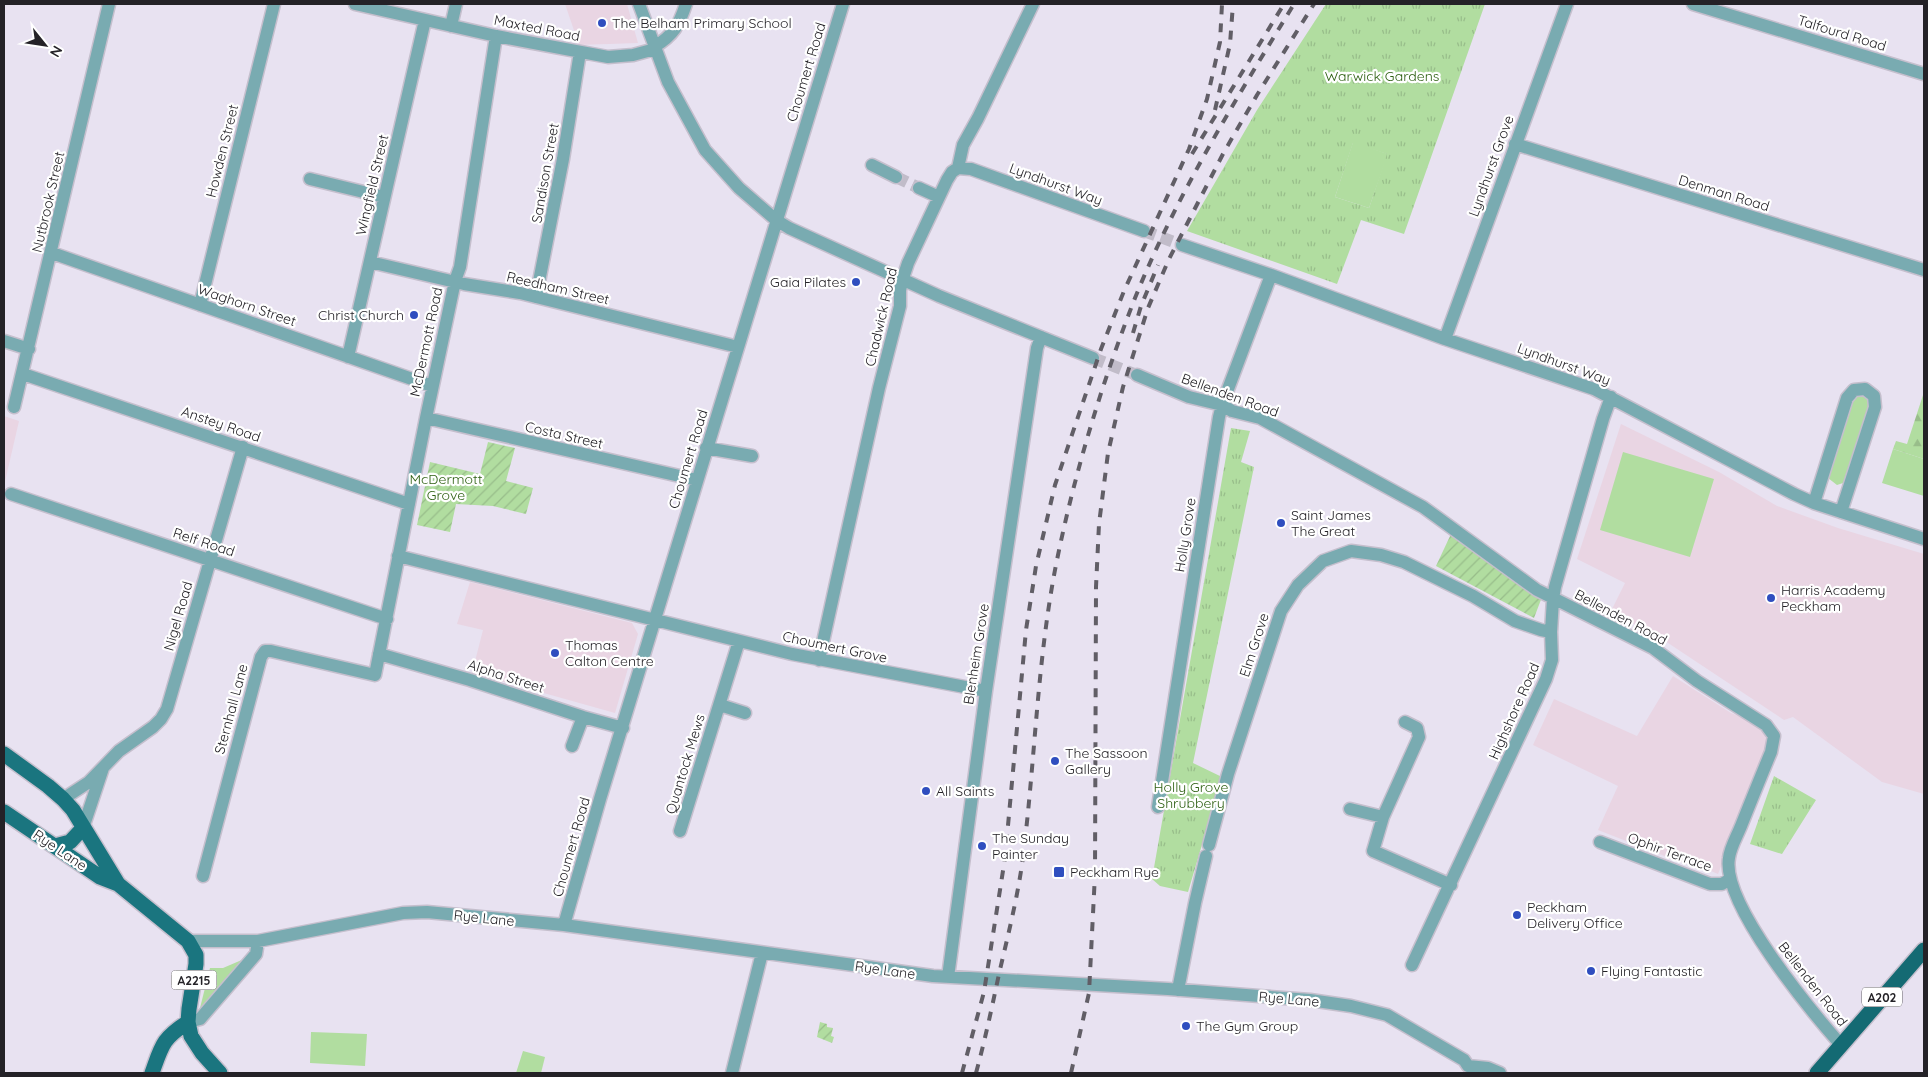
<svg xmlns="http://www.w3.org/2000/svg" width="1928" height="1077" viewBox="0 0 1928 1077" font-family="Quicksand,sans-serif">
	<style>
		.education { fill: #e9d5e3 }
		.grass { fill: #b1dda0 }
		.forest { fill: url(#forest-firs) }
		.park { fill: url(#park-tufts); fill-rule: evenodd }
		.garden { fill: url(#garden-furrows) }
		.lines { fill: none; stroke-linecap: round; stroke-linejoin: round }
		.minor-tunnel { stroke: #c1bcc9; stroke-width: 12; stroke-dasharray: 12 6; stroke-linecap: butt }
		.minor-casing { stroke: #c5bfcd; stroke-width: 15 }
		.primary-casing { stroke: #c5bfcd; stroke-width: 18 }
		.trunk-casing { stroke: #c5bfcd; stroke-width: 18 }
		.minor { stroke: #79abb1; stroke-width: 12 }
		.primary { stroke: #1a757f; stroke-width: 15 }
		.trunk { stroke: #146a73; stroke-width: 15 }
		.rail { stroke: #615e66; stroke-width: 4; stroke-dasharray: 9 9; stroke-linecap: butt }
		.poi-dot { fill: #2f4ebf; stroke: #fff; stroke-width: 2 }
		.labels { text-anchor: middle; dominant-baseline: central; stroke-width: 4.5; stroke-linejoin: round; paint-order: stroke }
		.shield { fill: #fff; stroke: #666468; stroke-width: 1 }
		.shield-label { font-size: 12px; font-weight: bold; fill: #242227 }
		.poi-label { font-size: 14px; fill: #242227; stroke: #fff; text-anchor: start }
		.street-label { font-size: 14px; fill: #242227; stroke: #fff }
		.park-label { font-size: 14px; fill: #2e6013; stroke: #fff }
	</style>
	<defs>
		<pattern id="forest-firs" width="22" height="20" patternUnits="userSpaceOnUse" patternTransform="scale(1.25)"><rect width="22" height="20" fill="#b1dda0"/><path d="M5 1l3.5 6h-7zM16 11l3.5 6h-7z" fill="#98bd8a"/></pattern>
		<pattern id="park-tufts" width="24" height="20" patternUnits="userSpaceOnUse" patternTransform="scale(1.25)"><rect width="24" height="20" fill="#b1dda0"/><path d="M3 7l-1-3M5 7V3M7 7l1-3M15 17l-1-3M17 17v-4M19 17l1-3" fill="none" stroke="#98bd8a"/></pattern>
		<pattern id="garden-furrows" width="10" height="10" patternUnits="userSpaceOnUse" patternTransform="scale(1.25)"><rect width="10" height="10" fill="#b1dda0"/><path d="M-1 1l2-2M0 10L10 0M9 11l2-2" fill="none" stroke="#98bd8a"/></pattern>
	</defs>
	<rect width="100%" height="100%" fill="#e8e2f1"/>
	<path class="education" d="M565 4H627L638 43 579 45Z
		M4 416 19 421 4 486Z
		M1621 424 1719 472 1777 506 1838 528 1924 554V794L1882 782 1793 717 1784 720 1653 633 1610 613 1625 583 1577 559Z
		M470 582 632 623 638 634 615 713 472 673 483 630 457 624Z
		M1673 676 1731 713 1745 718 1762 729 1769 746 1718 874 1692 863 1680 862 1598 830 1618 786 1533 745 1554 699 1637 736Z"/>
	<path class="grass" d="M1353 142 1388 154 1369 208 1335 197Z
		M1864 396 1869 401V408L1844 481 1843 483 1837 485 1828 478 1829 473 1853 402 1857 397Z
		M1893 449 1924 459V496L1882 483Z
		M1623 452 1714 479 1690 557 1600 530Z
		M244 959 199 1012 210 968H223Z
		M311 1032 367 1034 365 1066 310 1063Z
		M523 1051 545 1057 541 1073H516Z"/>
	<path class="forest" d="M1924 392V459L1893 449 1896 441 1907 444Z"/>
	<path class="park" d="M1326 4H1485L1404 234 1361 220 1337 284 1187 231 1257 110ZM1353 143 1387 154 1369 208 1335 197Z
		M1231 428 1250 431 1241 462 1254 467 1193 763 1222 777 1188 892 1160 886 1152 879Z
		M1774 776 1816 800 1782 854 1750 844Z"/>
	<path class="garden" d="M488 442 515 448 506 481 533 488 526 514 493 506 456 504 450 532 417 525 430 462 480 474Z
		M1451 534 1542 597 1534 618 1436 566Z
		M820 1022 827 1024V1027L833 1028 831 1036 834 1037 832 1043 817 1037Z"/>
	<g class="lines">
		<path class="minor-tunnel" d="M896 177 919 188
			M1144 231 1182 245
			M1093 358 1137 375"/>
		<defs>
			<path id="minor" d="M355 4 496 36 608 57 633 55 655 49
				M639 4 668 82 705 150 739 188 776 220 789 228 939 296 1093 358
				M1693 4 1924 74
				M451 26 456 4
				M654 47C674 35 679 25 686 4
				M1515 144 1924 270
				M872 165 896 177
				M958 168 971 169 1144 231
				M958 168 963 145 978 118 1033 4
				M310 179 384 197
				M919 188 939 197
				M1182 245 1271 275 1445 339 1594 389 1794 494 1814 503 1924 539
				M52 253 432 386
				M370 262 464 284 520 293 738 347
				M536 297 563 159 580 52
				M200 305 274 4
				M1445 339 1567 4
				M4 341 29 349
				M348 357 425 20
				M23 374 409 504
				M1137 375 1189 397 1222 405 1232 411 1260 418 1423 507 1537 590 1653 648 1697 681 1766 725 1774 736 1771 752C1761 776 1751 801 1741 826 1737 836 1730 848 1729 858 1721 903 1811 1011 1841 1045
				M14 407 109 4
				M426 418 697 480
				M706 448 752 456
				M11 494 387 619
				M1814 503 1847 398 1854 390 1865 389 1874 396 1875 407 1841 512
				M398 556 792 654 986 691
				M379 654 470 680 583 717 623 728
				M819 660 879 388 900 306V290L903 278 908 263 947 180 952 172 958 168
				M720 705 745 713
				M1405 722 1417 728 1419 737 1383 817 1373 851 1451 885
				M572 746 583 717
				M63 799 89 782 119 751 153 727 161 719 167 709 243 447
				M1158 807 1219 417 1222 405 1271 275
				M1350 809 1383 817
				M83 828 103 768
				M680 831 739 641
				M1600 842 1710 884H1722L1730 879
				M1209 845 1228 774 1281 611 1298 585 1323 561 1351 551 1381 555 1404 562 1473 596 1515 621 1541 630 1551 632
				M203 876 261 657 265 651H271L375 675 426 418 455 281 460 267 496 36
				M564 925 600 799 843 4
				M188 941H258L403 913 427 912 564 925 933 976 1168 989 1310 1000 1351 1006 1387 1015 1464 1060 1468 1066
				M1412 965 1546 679 1552 660 1551 632 1553 599 1555 587 1603 419 1611 397
				M948 977 986 691 1037 348 1041 337
				M1178 990 1195 903 1206 856
				M188 1022 200 1019 250 961 256 954 258 941
				M1468 1066 1488 1068 1500 1073
				M732 1073 762 953"/>
			<path id="primary" d="M4 754 48 786 63 799 73 810 118 884
				M4 812 100 877 118 884 188 941 196 955V964L189 1009 188 1022 191 1036 202 1053 220 1073
				M55 846 70 842 83 828
				M152 1073C162 1045 162 1039 188 1022"/>
			<path id="trunk" d="M1817 1073 1924 950"/>
		</defs>
		<use href="#minor" class="minor-casing"/>
		<use href="#primary" class="primary-casing"/>
		<use href="#trunk" class="trunk-casing"/>
		<use href="#minor" class="minor"/>
		<use href="#primary" class="primary"/>
		<use href="#trunk" class="trunk"/>
		<path class="rail" d="M1215 110 1230 44 1233 4
			M1192 154 1284 4
			M1133 333 1141 306 1158 265
			M962 1073 984 992 1005 858 1026 630 1036 566 1055 485 1101 349 1124 291 1189 149 1207 99 1220 42 1222 4
			M976 1073C985 1040 992 1007 999 974 1008 935 1018 896 1023 857 1035 761 1037 665 1055 570 1073 478 1101 385 1135 298 1177 194 1236 99 1294 4
			M1071 1073 1089 993 1095 874 1096 587 1099 524 1108 453 1123 387 1148 308 1169 259 1224 152 1257 95 1314 4"/>
	</g>
	<g class="poi-dot">
		<circle cx="602" cy="23" r="5"/>
		<circle cx="856" cy="282" r="5"/>
		<circle cx="414" cy="315" r="5"/>
		<circle cx="1281" cy="523" r="5"/>
		<circle cx="1771" cy="598" r="5"/>
		<circle cx="555" cy="653" r="5"/>
		<circle cx="1055" cy="761" r="5"/>
		<circle cx="926" cy="791" r="5"/>
		<circle cx="982" cy="846" r="5"/>
		<rect x="1053" y="866" width="12" height="12" rx="2.5"/>
		<circle cx="1517" cy="915" r="5"/>
		<circle cx="1591" cy="971" r="5"/>
		<circle cx="1186" cy="1026" r="5"/>
	</g>
	<g class="labels">
		<g class="shield">
			<rect x="171.5" y="970.5" width="45" height="19" rx="4"/>
			<rect x="1862" y="987.5" width="40" height="19" rx="4"/>
		</g>
		<g class="shield-label">
			<text x="194" y="980">A2215</text>
			<text x="1882" y="997">A202</text>
		</g>
		<g class="poi-label">
			<text x="612" y="23">The Belham Primary School</text>
			<text x="846" y="282" text-anchor="end">Gaia Pilates</text>
			<text x="404" y="315" text-anchor="end">Christ Church</text>
			<text x="1291" y="515">Saint James<tspan x="1291" dy="16">The Great</tspan></text>
			<text x="1781" y="590">Harris Academy<tspan x="1781" dy="16">Peckham</tspan></text>
			<text x="565" y="645">Thomas<tspan x="565" dy="16">Calton Centre</tspan></text>
			<text x="1065" y="753">The Sassoon<tspan x="1065" dy="16">Gallery</tspan></text>
			<text x="936" y="791">All Saints</text>
			<text x="992" y="838">The Sunday<tspan x="992" dy="16">Painter</tspan></text>
			<text x="1070" y="872">Peckham Rye</text>
			<text x="1527" y="907">Peckham<tspan x="1527" dy="16">Delivery Office</tspan></text>
			<text x="1601" y="971">Flying Fantastic</text>
			<text x="1196" y="1026">The Gym Group</text>
		</g>
		<g class="street-label">
			<text transform="translate(537 28) rotate(11)">Maxted Road</text>
			<text transform="translate(1842 33) rotate(17)">Talfourd Road</text>
			<text transform="translate(806 72) rotate(-73)">Choumert Road</text>
			<text transform="translate(222 151) rotate(-76)">Howden Street</text>
			<text transform="translate(1491 166) rotate(-70)">Lyndhurst Grove</text>
			<text transform="translate(545 173) rotate(-80)">Sandison Street</text>
			<text transform="translate(1056 184) rotate(20)">Lyndhurst Way</text>
			<text transform="translate(372 185) rotate(-77)">Wingfield Street</text>
			<text transform="translate(1724 193) rotate(17)">Denman Road</text>
			<text transform="translate(48 202) rotate(-77)">Nutbrook Street</text>
			<text transform="translate(558 288) rotate(13)">Reedham Street</text>
			<text transform="translate(247 305) rotate(19)">Waghorn Street</text>
			<text transform="translate(881 317) rotate(-77)">Chadwick Road</text>
			<text transform="translate(426 342) rotate(-78)">McDermott Road</text>
			<text transform="translate(1564 364) rotate(20)">Lyndhurst Way</text>
			<text transform="translate(1230 395) rotate(20)">Bellenden Road</text>
			<text transform="translate(221 424) rotate(19)">Anstey Road</text>
			<text transform="translate(564 435) rotate(13)">Costa Street</text>
			<text transform="translate(688 459) rotate(-73)">Choumert Road</text>
			<text transform="translate(1185 535) rotate(-81)">Holly Grove</text>
			<text transform="translate(204 542) rotate(18)">Relf Road</text>
			<text transform="translate(178 616) rotate(-74)">Nigel Road</text>
			<text transform="translate(1621 617) rotate(28)">Bellenden Road</text>
			<text transform="translate(1254 645) rotate(-72)">Elm Grove</text>
			<text transform="translate(835 647) rotate(12)">Choumert Grove</text>
			<text transform="translate(976 654) rotate(-81)">Blenheim Grove</text>
			<text transform="translate(506 676) rotate(18)">Alpha Street</text>
			<text transform="translate(231 709) rotate(-75)">Sternhall Lane</text>
			<text transform="translate(1514 711) rotate(-66)">Highshore Road</text>
			<text transform="translate(685 764) rotate(-73)">Quantock Mews</text>
			<text transform="translate(571 847) rotate(-74)">Choumert Road</text>
			<text transform="translate(60 850) rotate(34)">Rye Lane</text>
			<text transform="translate(1670 852) rotate(20)">Ophir Terrace</text>
			<text transform="translate(484 918) rotate(6)">Rye Lane</text>
			<text transform="translate(885 970) rotate(8)">Rye Lane</text>
			<text transform="translate(1813 984) rotate(52)">Bellenden Road</text>
			<text transform="translate(1289 999) rotate(5)">Rye Lane</text>
		</g>
		<g class="park-label">
			<text x="1382" y="76">Warwick Gardens</text>
			<text x="446" y="479">McDermott<tspan x="446" dy="16">Grove</tspan></text>
			<text x="1191" y="787">Holly Grove<tspan x="1191" dy="16">Shrubbery</tspan></text>
		</g>
	</g>
	<rect width="1928" height="1077" fill="none" stroke="#242227" stroke-width="10"/>
	<g transform="translate(45 45) rotate(120)" stroke="#ffffff" stroke-width="4" paint-order="stroke">
	<path d="M0-4L9 19L0 12L-9 19Z" fill="#242227"/>
	<text y="-8" font-size="14" font-weight="bold" text-anchor="middle" fill="#242227">N</text>
	</g>
</svg>
